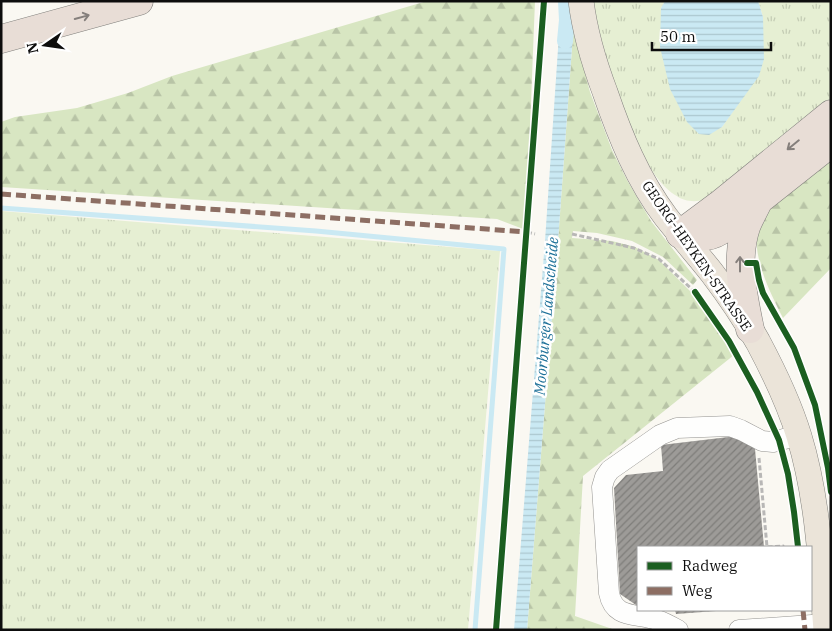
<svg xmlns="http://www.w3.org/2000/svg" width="832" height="631" viewBox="0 0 832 631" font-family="'IBM Plex Serif',serif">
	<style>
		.grass { fill: url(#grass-tufts) }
		.forest { fill: url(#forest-firs) }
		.water { fill: url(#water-rules) }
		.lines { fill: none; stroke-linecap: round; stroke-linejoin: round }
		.stream { stroke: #cae9f3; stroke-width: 5 }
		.canal { stroke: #cae9f3; stroke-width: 16 }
		.building { fill: url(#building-hatch) }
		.minor-casing { stroke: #949390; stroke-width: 21 }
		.major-casing { stroke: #81807d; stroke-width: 26 }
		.highway-casing { stroke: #81807d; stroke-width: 29 }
		.path { stroke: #b8b7b6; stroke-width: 3; stroke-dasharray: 5 2.5; stroke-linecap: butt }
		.minor { stroke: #fefefd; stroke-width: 20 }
		.major { stroke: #ebe4d9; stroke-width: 25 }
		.highway { stroke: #e8ddd6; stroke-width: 28 }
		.quiet { stroke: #8d6e63; stroke-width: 5; stroke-dasharray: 10 5; stroke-linecap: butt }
		.cycleway-casing { stroke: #fff; stroke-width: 9 }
		.cycleway { stroke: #1b5e20; stroke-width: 6 }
		.oneway { stroke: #857f7c }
		.labels { text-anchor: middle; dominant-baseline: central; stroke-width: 5; stroke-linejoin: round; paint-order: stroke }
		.street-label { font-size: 14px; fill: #0d0d0d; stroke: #fff }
		.water-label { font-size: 15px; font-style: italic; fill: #1d7098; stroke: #fff }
	</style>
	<defs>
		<pattern id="grass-tufts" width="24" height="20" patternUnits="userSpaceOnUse" patternTransform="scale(1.25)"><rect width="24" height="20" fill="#e6efd3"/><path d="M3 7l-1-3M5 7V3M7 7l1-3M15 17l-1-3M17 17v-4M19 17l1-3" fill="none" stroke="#c4ccb4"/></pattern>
		<pattern id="forest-firs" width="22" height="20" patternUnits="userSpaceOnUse" patternTransform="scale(1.25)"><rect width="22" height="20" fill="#d8e6c2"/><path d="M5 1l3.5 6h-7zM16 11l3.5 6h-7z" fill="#b8c4a6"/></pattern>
		<pattern id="water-rules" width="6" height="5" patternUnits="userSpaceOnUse" patternTransform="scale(1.25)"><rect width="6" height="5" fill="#cae9f3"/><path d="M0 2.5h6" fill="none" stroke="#acc7cf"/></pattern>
		<pattern id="building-hatch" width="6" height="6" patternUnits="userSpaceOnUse" patternTransform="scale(1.25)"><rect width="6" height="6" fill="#9d9b98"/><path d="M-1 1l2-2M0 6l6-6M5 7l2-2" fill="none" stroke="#7e7d7a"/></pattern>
	</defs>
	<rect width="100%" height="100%" fill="#faf8f2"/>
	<path class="grass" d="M592 1H665L661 8 722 127 740 101 763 17 758 1H831V98L774 147 705 200C694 202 685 202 675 195 655 182 644 157 635 136 624 113 614 89 606 65 600 44 597 22 592 1Z
		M1 211 500 251 468 630H1Z"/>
	<path class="forest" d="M427 1H535L526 230 497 219 1 187V122L15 117 77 108 128 93 172 76Z
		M574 20 580 54 590 92 612 150 627 180 651 221 697 280 693 285 663 257 632 241 597 233 573 231 572 238 612 241 635 247 659 260 697 298 734 355 583 476 575 616 615 630H527L558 241Z
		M831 156V268L783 318C770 292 751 256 758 226 762 210 816 169 831 156Z"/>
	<path class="water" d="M665 1H758L763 17 764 59 759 76 722 127 709 135 699 134 687 122 670 89 660 47 661 8Z
		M560 19 574 20 558 241 527 630H514L545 241Z"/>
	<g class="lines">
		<path class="stream" d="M1 208 316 231 504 249 475 630"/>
		<path class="canal" d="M565 41 567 20 566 1"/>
	</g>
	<path class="building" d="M737 436 755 449 764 547H638V605H636L620 594 614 488 626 475 663 471 661 445Z
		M675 610H716V611L676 614Z"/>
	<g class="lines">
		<defs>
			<path id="minor" d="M678 630C671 626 664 622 657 620 636 613 614 619 609 593L602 487 605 477 610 470 660 435 677 428 730 426 741 430 762 441 773 442 799 435
				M739 630 826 624"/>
			<path id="major" d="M581 1C585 33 594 63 605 92 620 136 638 180 666 217 681 236 697 254 712 273 728 294 745 319 758 342 774 372 789 403 799 436 818 498 821 565 826 630"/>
			<path id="highway" d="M1 39 139 1
				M680 234 719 205 831 114
				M680 234C695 237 707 239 720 231L831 143
				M750 329C743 295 735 261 746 227 749 219 754 210 758 202"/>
		</defs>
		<use href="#minor" class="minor-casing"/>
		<use href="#major" class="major-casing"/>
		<use href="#highway" class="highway-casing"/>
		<path class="path" d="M527 232 535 234
			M572 234 634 248 659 259 695 292
			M759 458 767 547 783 546V547"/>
		<use href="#minor" class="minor"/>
		<use href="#major" class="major"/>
		<use href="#highway" class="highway"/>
		<path class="quiet" d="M1 194 527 232
			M803 610 805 630"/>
		<defs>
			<path id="cycleway" d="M747 263H756L759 280 763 293 794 348 815 405 828 468 831 492
				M695 292 729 341 757 392 779 440 788 474 794 512 798 547
				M496 630 544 1"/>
		</defs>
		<use href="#cycleway" class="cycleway-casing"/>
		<use href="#cycleway" class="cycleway"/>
	</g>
	<defs><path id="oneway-shaft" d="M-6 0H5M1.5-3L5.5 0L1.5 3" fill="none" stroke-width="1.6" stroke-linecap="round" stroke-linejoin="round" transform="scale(1.25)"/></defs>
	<g class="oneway">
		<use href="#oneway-shaft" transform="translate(82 17) rotate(-15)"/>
		<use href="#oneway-shaft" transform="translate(793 145) rotate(141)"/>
		<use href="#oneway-shaft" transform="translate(740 264) rotate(-90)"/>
	</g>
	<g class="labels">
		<g class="street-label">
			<text transform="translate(697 256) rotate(55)">GEORG-HEYKEN-STRASSE</text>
		</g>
		<g class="water-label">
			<text transform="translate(546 316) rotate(-85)">Moorburger Landscheide</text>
		</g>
	</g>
	<rect width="832" height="631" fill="none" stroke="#0d0d0d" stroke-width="5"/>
	<rect x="637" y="546" width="175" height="65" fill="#ffffff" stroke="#9e9e9e"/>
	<rect x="647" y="562" width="25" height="8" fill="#1b5e20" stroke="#9e9e9e"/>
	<text x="682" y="571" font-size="15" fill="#0d0d0d">Radweg</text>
	<rect x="647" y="587" width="25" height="8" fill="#8d6e63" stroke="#9e9e9e"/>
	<text x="682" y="596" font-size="15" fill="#0d0d0d">Weg</text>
	<g transform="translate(45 45) rotate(257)" stroke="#ffffff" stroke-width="4" paint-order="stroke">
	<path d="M0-4L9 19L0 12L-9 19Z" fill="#0d0d0d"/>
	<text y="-8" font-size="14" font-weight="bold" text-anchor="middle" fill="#0d0d0d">N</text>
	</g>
	<path d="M652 42v8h119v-8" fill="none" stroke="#0d0d0d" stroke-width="2.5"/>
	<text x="660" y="42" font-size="15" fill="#0d0d0d" stroke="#ffffff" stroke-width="4" paint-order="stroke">50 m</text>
</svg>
